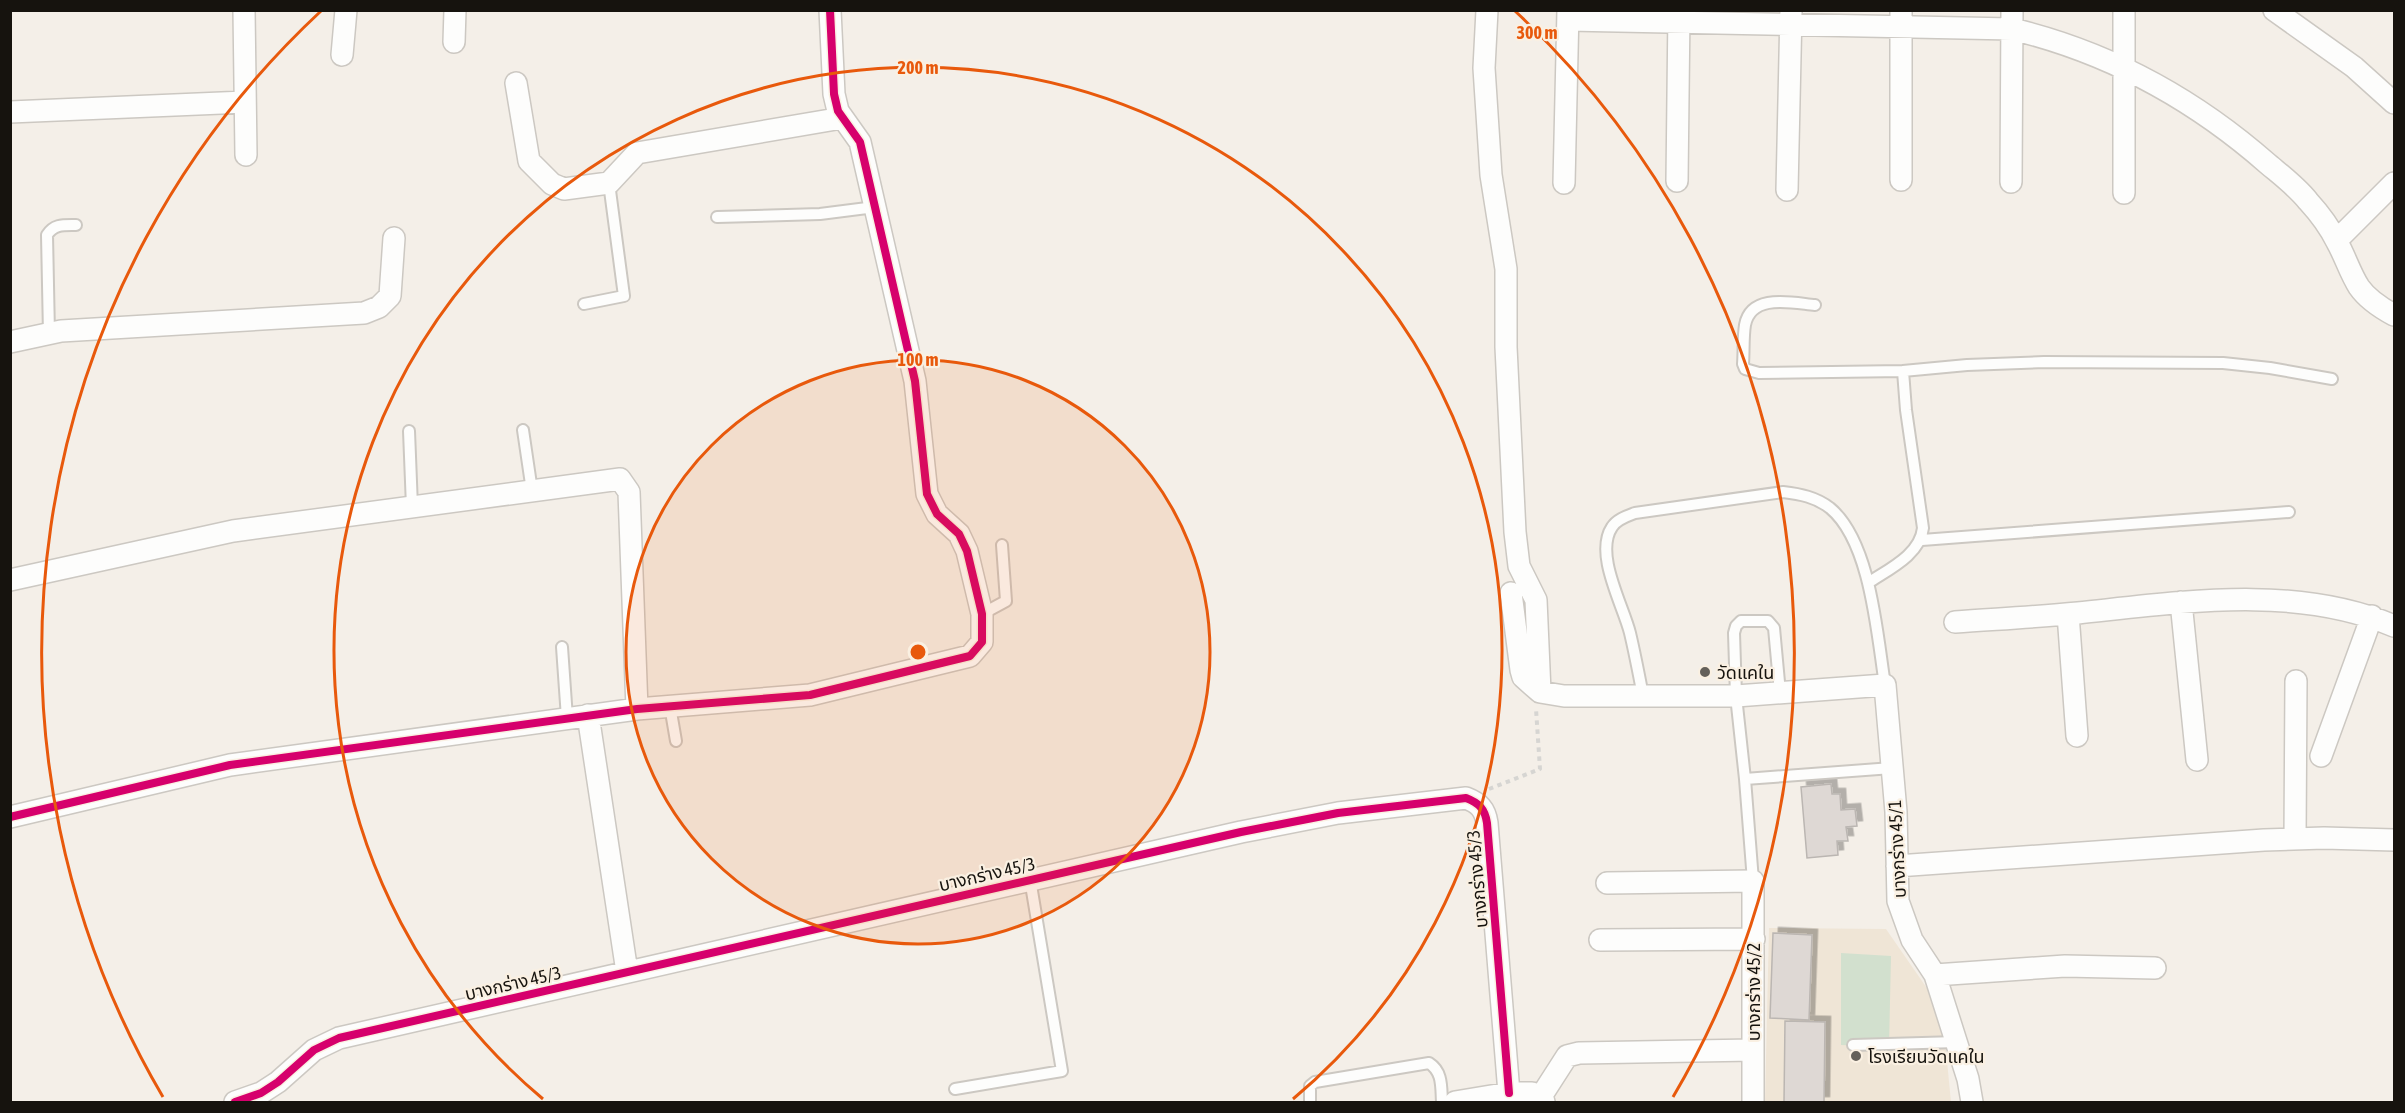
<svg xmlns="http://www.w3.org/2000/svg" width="2405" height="1113" viewBox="0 0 2405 1113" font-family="'Asap Condensed','Noto Sans Thai',sans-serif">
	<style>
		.built { fill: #efe5d6 }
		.grass { fill: #d2e0ce }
		.building { fill: #ded8d4; stroke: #bbb6b2; stroke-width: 1.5; filter: url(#shadow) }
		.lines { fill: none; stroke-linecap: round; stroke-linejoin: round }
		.lane-casing { stroke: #ccc8c2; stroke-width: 14 }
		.street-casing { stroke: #ccc8c2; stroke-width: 24 }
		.path { stroke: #d6d5d2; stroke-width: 4; stroke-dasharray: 4.5 4.5; stroke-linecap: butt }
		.lane { stroke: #fdfdfc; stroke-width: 10 }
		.street { stroke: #fdfdfc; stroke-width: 21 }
		.cycleway-casing { stroke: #faf0e2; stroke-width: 11 }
		.cycleway { stroke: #d6006c; stroke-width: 8 }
		.ring { fill: none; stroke: #e8590c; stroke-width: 3 }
		.poi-dot { fill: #64605a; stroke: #faf0e2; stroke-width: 2 }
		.labels { text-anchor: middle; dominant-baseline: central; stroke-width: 4.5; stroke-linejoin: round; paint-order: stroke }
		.poi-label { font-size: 18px; fill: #16130e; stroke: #faf0e2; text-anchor: start }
		.street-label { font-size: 18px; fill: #16130e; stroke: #faf0e2 }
		.centre { fill: #e8590c; stroke: #faf0e2; stroke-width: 3 }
		.ring-label { font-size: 18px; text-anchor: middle; font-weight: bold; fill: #e8590c; stroke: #faf0e2; stroke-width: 4.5; stroke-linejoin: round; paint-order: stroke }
	</style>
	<defs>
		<filter id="shadow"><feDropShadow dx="5.5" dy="-5.5" stdDeviation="0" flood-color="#0004"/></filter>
	</defs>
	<rect width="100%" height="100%" fill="#f4efe8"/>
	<path class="built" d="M1769 928 1886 929 1942 1010 1951 1102H1765Z"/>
	<path class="grass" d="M1841 953 1891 956 1889 1047 1841 1045Z"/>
	<path class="building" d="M1831 784 1832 794H1840L1841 810 1855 809 1857 826 1846 827 1848 841H1837L1838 855 1807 858 1801 787Z
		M1773 933 1812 935 1809 1020 1770 1018Z
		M1785 1021 1825 1022 1824 1102H1784Z"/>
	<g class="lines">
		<defs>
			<path id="lane" d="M717 217 820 214 875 207
				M584 304 624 296 609 183
				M1815 305C1792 303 1751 293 1745 325 1743 337 1744 351 1743 364L1745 369 1759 373 1903 371
				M49 334 47 235C54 224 63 225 76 225
				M523 430 532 491
				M409 431 412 507
				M1922 540 2289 512
				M1868 583C1889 569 1920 555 1923 528L1906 410 1903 371 1967 365 2044 362 2223 363 2270 368 2332 379
				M982 614 1006 601 1002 545
				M562 647 567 718
				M1643 696C1639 675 1635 654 1630 633 1623 605 1594 554 1612 527 1617 519 1627 516 1635 513L1783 492C1800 494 1816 497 1830 508 1871 542 1877 635 1885 685
				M670 706 676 741
				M1745 779 1892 768
				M1753 881 1745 779 1736 696 1734 633 1736 626 1741 621H1768L1774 628 1780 693
				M1853 1045 1957 1042
				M955 1089 1062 1071 1030 879
				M1310 1102V1086L1315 1082 1429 1063C1443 1072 1441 1087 1442 1102"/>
			<path id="street" d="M244 10 246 155
				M1487 10 1484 68 1491 175 1506 269V347L1515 532 1519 566 1536 600 1540 692 1564 696H1736L1885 685 1896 812 1898 901 1912 940 1935 975 1968 1079 1972 1102
				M2274 10 2354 67 2394 103
				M1901 11V180
				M1568 20 2012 29C2108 52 2194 99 2268 164 2281 175 2297 187 2308 201 2319 213 2330 228 2337 242 2345 256 2350 273 2359 287 2368 300 2381 308 2394 315
				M454 42 455 10
				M342 55 346 10
				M516 83 529 161 552 184 564 189 609 183 637 153 842 118
				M10 112 245 102
				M1677 181 1679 10
				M2011 182 2012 10
				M1564 183 1568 10
				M1787 190 1791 11
				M2124 193V10
				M2337 240 2394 183
				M10 342 61 331 364 313 379 307 390 296 394 238
				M10 580 233 531 620 479 629 492 637 709
				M1511 593 1521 670 1523 677 1540 692
				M2181 602 2197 760
				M2068 614 2077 736
				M1955 622C1996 619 2037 617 2078 613 2182 602 2296 584 2394 626
				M588 715 627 972
				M2321 756 2372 616
				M10 817 230 765 637 709 810 695 970 656 982 642V614L967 551 959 534 937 514 927 494 915 381 860 142 838 111 834 94 830 10
				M2295 839 2296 681
				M1897 866 2264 840 2324 838 2394 840
				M1607 883 1753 881V1102
				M1600 940 1754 939
				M1935 975 2065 966 2155 968
				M1540 1098 1567 1056 1579 1053 1753 1050
				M235 1102 261 1093 278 1082 314 1050 339 1038 1241 832 1338 813 1466 798C1479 803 1485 809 1487 823L1509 1093
				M1455 1102 1509 1093H1532L1544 1102"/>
		</defs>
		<use href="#lane" class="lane-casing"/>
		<use href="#street" class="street-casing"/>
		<path class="path" d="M1489 789 1540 769 1536 709"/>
		<use href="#lane" class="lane"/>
		<use href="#street" class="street"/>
		<defs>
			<path id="cycleway" d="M10 817 230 765 637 709 810 695 970 656 982 642V614L967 551 959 534 937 514 927 494 915 381 860 142 838 111 834 94 830 10
				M235 1102 261 1093 278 1082 314 1050 339 1038 1241 832 1338 813 1466 798C1479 803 1485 809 1487 823L1509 1093"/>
		</defs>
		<use href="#cycleway" class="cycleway-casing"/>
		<use href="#cycleway" class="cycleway"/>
	</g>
	<circle cx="918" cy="652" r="292" fill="#e8590c" fill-opacity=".12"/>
	<g class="ring">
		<circle cx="918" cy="652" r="292"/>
		<path d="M543 1099A584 584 0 1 1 1293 1099"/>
		<path d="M163 1097A876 876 0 0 1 321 11M1515 11A876 876 0 0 1 1673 1097"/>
	</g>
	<g class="poi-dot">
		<circle cx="1705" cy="672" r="6"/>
		<circle cx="1856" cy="1056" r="6"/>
	</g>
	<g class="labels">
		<g class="poi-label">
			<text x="1717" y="672">วัดแคใน</text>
			<text x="1868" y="1056">โรงเรียนวัดแคใน</text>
		</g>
		<g class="street-label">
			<text transform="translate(1897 849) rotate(-93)">บางกร่าง 45/1</text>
			<text transform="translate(987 874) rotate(-13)">บางกร่าง 45/3</text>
			<text transform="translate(1477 879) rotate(-95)">บางกร่าง 45/3</text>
			<text transform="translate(513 983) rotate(-13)">บางกร่าง 45/3</text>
			<text transform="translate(1753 992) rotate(-90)">บางกร่าง 45/2</text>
		</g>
	</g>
	<circle cx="918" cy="652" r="9" class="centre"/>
	<g class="ring-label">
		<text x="1537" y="39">300 m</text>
		<text x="918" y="74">200 m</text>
		<text x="918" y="366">100 m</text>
	</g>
	<rect width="2405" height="1113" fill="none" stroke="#16130e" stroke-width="24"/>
</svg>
